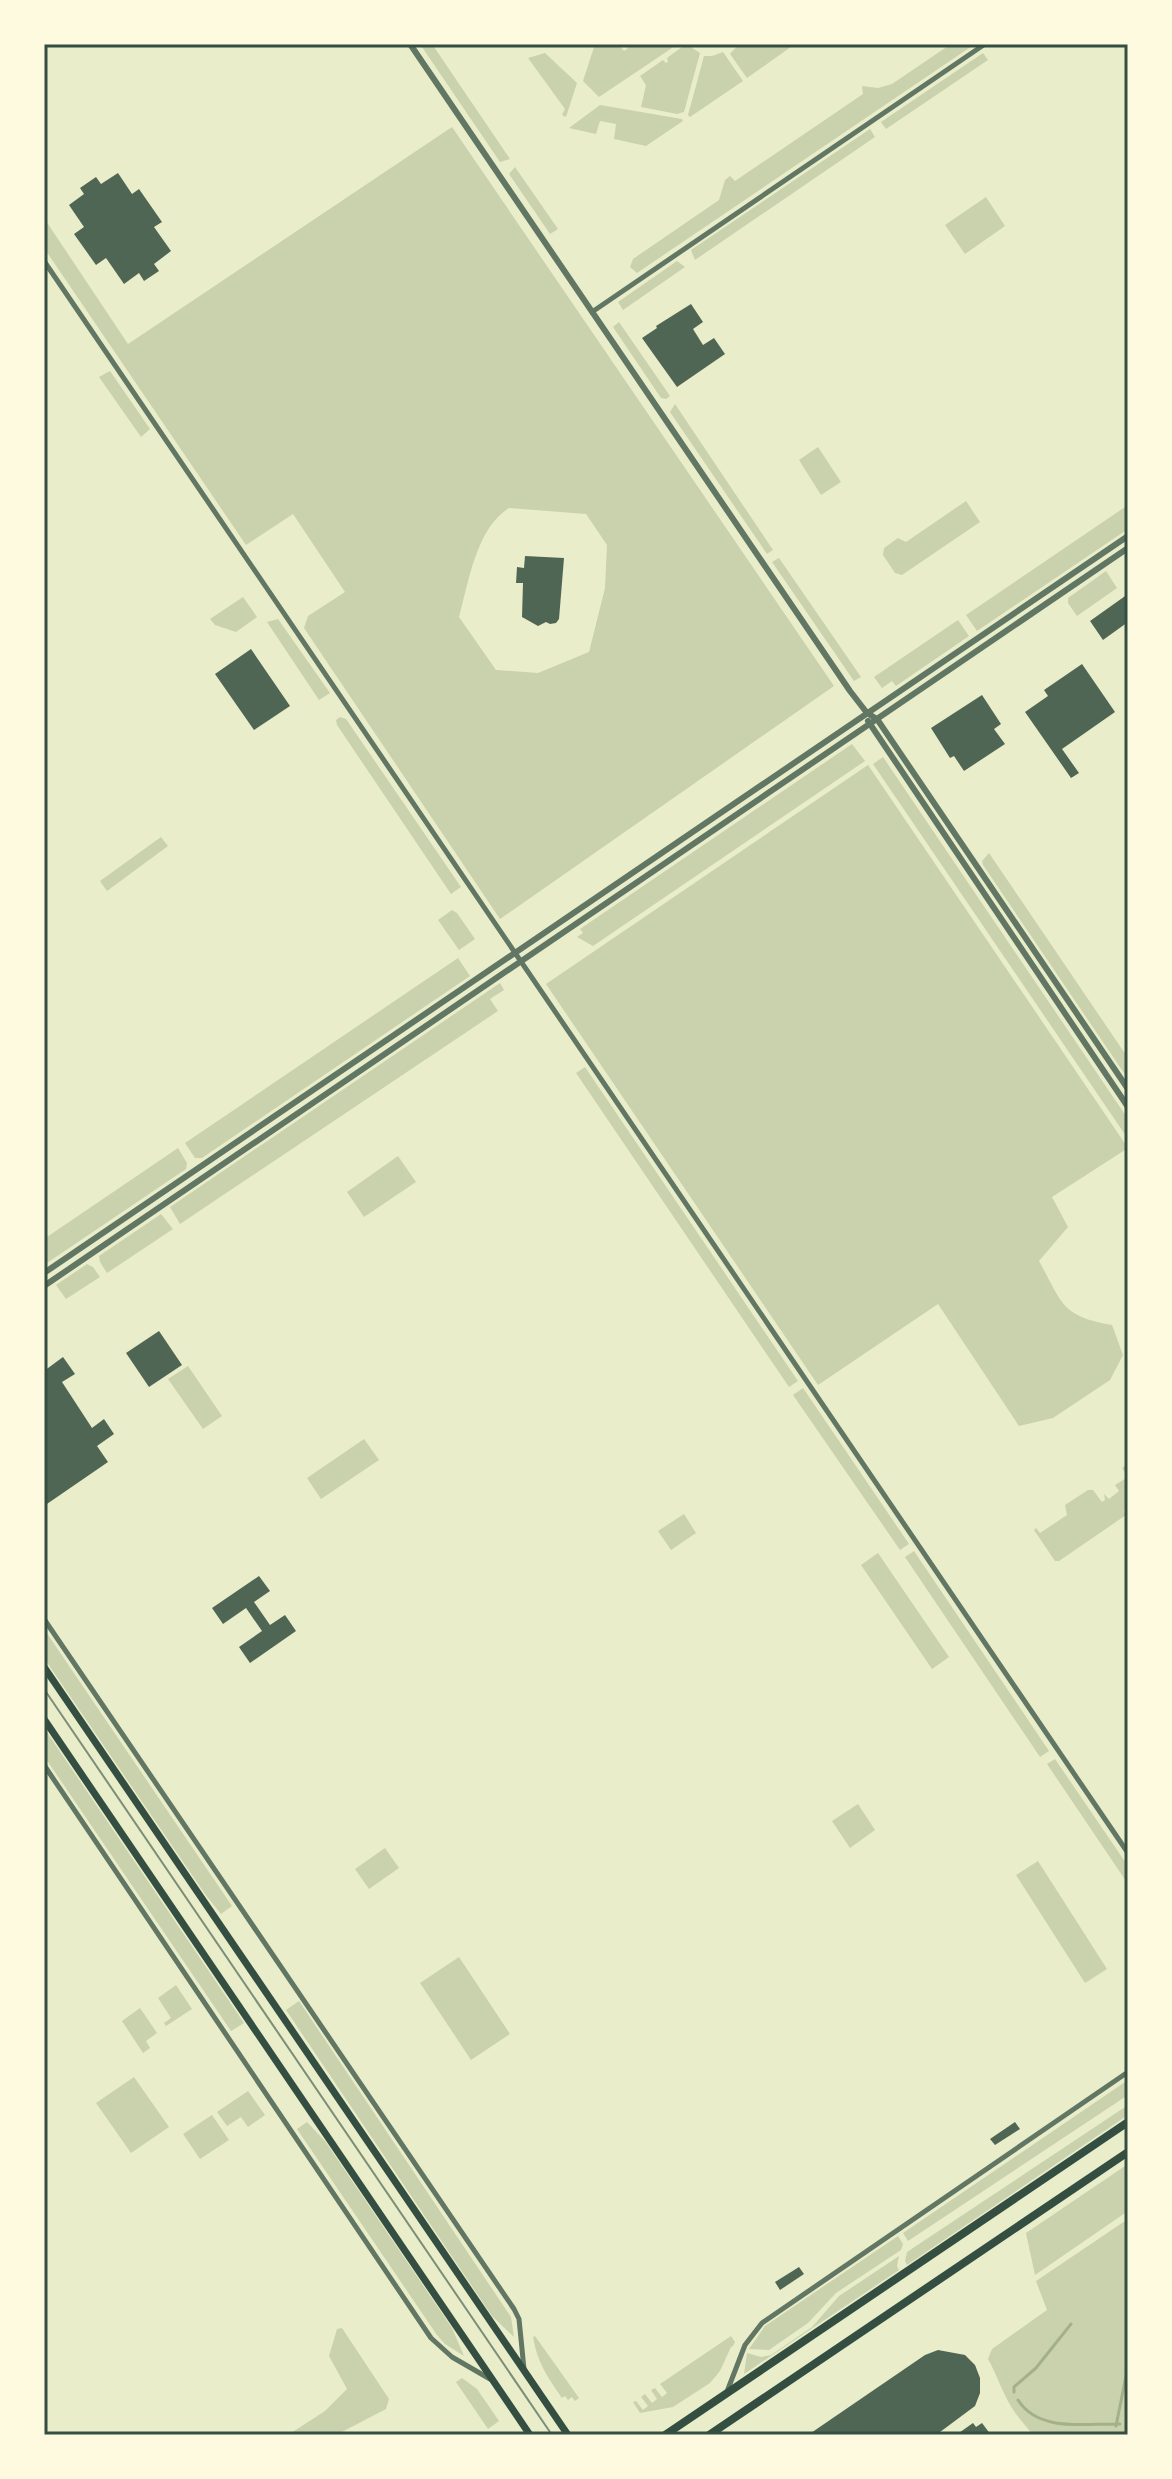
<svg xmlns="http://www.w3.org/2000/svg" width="1172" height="2479" viewBox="0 0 1172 2479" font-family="'Nunito Sans',sans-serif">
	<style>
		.green { fill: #cad2ad; fill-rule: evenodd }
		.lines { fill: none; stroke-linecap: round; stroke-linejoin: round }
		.stream { stroke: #a3b18a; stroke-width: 3 }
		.building { fill: #4f6655 }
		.minor { stroke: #617663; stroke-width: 5 }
		.tertiary { stroke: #617663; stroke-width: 6 }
		.secondary { stroke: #344e41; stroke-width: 7 }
		.primary { stroke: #344e41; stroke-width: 8 }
		.tram { stroke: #7c8e77; stroke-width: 2 }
		.neatline { fill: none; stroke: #344e41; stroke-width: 3 }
	</style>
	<rect width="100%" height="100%" fill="#e9edc9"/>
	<path class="green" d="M420 44H432L510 159 500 162Z
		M595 44H618L624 51 628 48 625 44H678L599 97 583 81Z
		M686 44 700 53 684 112 677 114 641 107 646 85 640 76 663 60 666 63 668 62 667 58Z
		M739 44H795L747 78 730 54Z
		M951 44H975L637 273 630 267 633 259 719 200 725 180 730 176 735 181 863 94 862 86 878 88 892 84Z
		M723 52 743 81 690 117 688 115 704 56H712Z
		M545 53 577 83 566 117 562 115 565 109 528 58Z
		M983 53 988 60 886 129 881 122Z
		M600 105 682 119 683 121 646 146 614 139 616 124 600 121 596 134 569 128Z
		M452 127 834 686 500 919 304 628 308 616 345 592 293 514 246 545 44 248V218L128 344ZM509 508 586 514 607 545 605 588 589 652 538 673 496 670 459 617C469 581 476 529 509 508Z
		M870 129 875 137 695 260 691 250Z
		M515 167 558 229 550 234 509 174Z
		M986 197 1005 226 965 254 945 225Z
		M677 261 685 267 623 310 618 302Z
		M619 322 670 396 666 399 661 398 613 327Z
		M110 371 150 429 141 437 99 377Z
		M675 404 773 550 767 554 670 412Z
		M818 447 841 482 821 495 799 460Z
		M966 501 980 522 902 575 895 573 883 555 884 548 898 538 906 542Z
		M1128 505V529L977 631 966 615Z
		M779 558 861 677 854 681 772 562Z
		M1106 571 1117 588 1077 616 1068 603V598Z
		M243 597 257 617 236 632 215 625 210 619Z
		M278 619 330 693 319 700 267 622Z
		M958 620 969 636 896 686 892 681 882 688 874 677Z
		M340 717 346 719 461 887 451 894 337 725 336 720Z
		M852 744 865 761 593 946 577 937 583 933 580 929Z
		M883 757 1128 1119V1139L873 764Z
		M868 765 1128 1148 1052 1197 1068 1227 1039 1261C1063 1304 1061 1316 1112 1325L1123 1355 1110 1380 1053 1418 1019 1426 938 1304 818 1385 546 984Z
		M161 837 168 846 107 891 100 881Z
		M989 853 1128 1058V1079L983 865 982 861Z
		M452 910 457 913 475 939 459 950 438 920Z
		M458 958 470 976 202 1158H195L185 1143Z
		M500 983 504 990 490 999 498 1011 180 1224 170 1207Z
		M585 1067 798 1381 789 1387 576 1073Z
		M178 1148 187 1163 186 1169 44 1265V1239Z
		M398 1156 416 1182 364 1217 347 1192Z
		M161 1214 173 1229 107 1273 100 1262 99 1256Z
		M87 1264 93 1267 100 1277 66 1299 56 1285Z
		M188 1366 222 1416 203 1429 168 1379Z
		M803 1388 909 1544 900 1550 793 1395Z
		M364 1439 379 1460 321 1499 307 1478Z
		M1128 1463V1507L1124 1511 1126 1515 1059 1561H1055L1034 1530 1036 1528 1040 1533 1067 1515 1065 1505 1088 1490H1093L1102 1502 1105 1500 1104 1494 1109 1499 1119 1491 1115 1485 1128 1477 1122 1468Z
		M684 1514 696 1533 671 1550 658 1531Z
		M914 1551 1049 1751 1040 1757 905 1557Z
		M878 1553 949 1657 932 1669 861 1565Z
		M44 1629 232 1906 221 1914 205 1894 44 1658Z
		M44 1728 244 2023 231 2031 44 1756Z
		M1055 1759 1128 1866V1884L1047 1764Z
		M858 1804 875 1830 850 1848 832 1821Z
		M385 1848 399 1868 369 1889 355 1869Z
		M1038 1861 1107 1969 1085 1983 1016 1875Z
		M459 1957 510 2034 471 2060 420 1983Z
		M176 1985 192 2009 166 2026 164 2023 171 2018 158 1998Z
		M299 2001 511 2317 514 2337 492 2316 286 2010Z
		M140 2008 157 2033 146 2041 150 2048 143 2053 122 2021Z
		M134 2077 169 2127 131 2153 96 2103Z
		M1128 2080V2095L908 2241 903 2233Z
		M248 2091 265 2115 248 2127 241 2117 227 2126 217 2112Z
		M1128 2105V2115L907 2265 905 2261 907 2252Z
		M212 2115 229 2140 200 2159 183 2134Z
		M307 2122 325 2141 452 2328 464 2356 445 2344 437 2335 297 2129Z
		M1128 2164V2211L1035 2275 1026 2233Z
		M1128 2219V2435H1033C1026 2426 1018 2418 1012 2408 1002 2392 997 2375 988 2359L992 2349 1047 2310 1036 2281Z
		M898 2236 903 2244 901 2250 836 2293 808 2323 769 2350 749 2349 765 2326Z
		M899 2256 897 2266 899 2270 744 2374 747 2353 761 2357 771 2355 812 2327 839 2296Z
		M342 2328 389 2399 386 2409 336 2435H288L325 2411 347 2389 329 2356 337 2329Z
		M535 2336 579 2398 575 2401 572 2397 568 2400 565 2396 562 2398C548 2378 537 2362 533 2337Z
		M731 2336 735 2342 733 2346 731 2347 720 2371 710 2383 673 2407 640 2413 633 2402 636 2401 643 2410 648 2406 641 2397 645 2394 652 2403 657 2399 651 2390 655 2388 662 2397 667 2393 660 2384Z
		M462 2378 477 2389 499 2421 488 2429 456 2382Z"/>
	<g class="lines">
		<path class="stream" d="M1014 2392V2387L1036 2368 1071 2324
			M1018 2400C1039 2433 1086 2423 1120 2424
			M1116 2426 1128 2366"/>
	</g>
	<path class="building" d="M118 173 132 194 139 189 162 222 154 227 171 251 154 264 159 271 144 281 139 273 124 284 106 258 96 265 74 234 84 227 69 205 84 194 80 188 96 177 101 184Z
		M691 304 703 322 693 329 703 345 714 338 725 354 677 387 642 338 657 328 656 326Z
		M525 556 564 558 559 619 556 623 550 624 546 622 538 626 522 617 523 583H516L517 567 524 568Z
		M1128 594V622L1103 640 1090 621Z
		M251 649 290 706 254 730 215 674Z
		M1082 664 1115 712 1062 749 1079 773 1071 778 1025 712 1048 696 1044 690Z
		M982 695 1001 724 994 729 1005 744 964 771 954 756 950 758 931 728Z
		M159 1331 182 1365 149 1387 126 1353Z
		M63 1357 75 1374 62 1382 92 1428 104 1419 114 1434 97 1446 108 1462 44 1506V1371Z
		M259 1576 270 1591 254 1602 270 1625 285 1615 296 1631 250 1663 239 1647 262 1631 246 1608 223 1624 212 1608Z
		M1015 2122 1020 2129 995 2145 990 2139Z
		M799 2267 804 2274 780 2290 775 2282Z
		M938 2350 965 2355 975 2365 980 2378V2393L975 2406 936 2435H808L925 2355Z
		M973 2423 976 2427 982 2423 991 2435H956Z"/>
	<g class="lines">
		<path class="minor" d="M44 261 1128 1853
			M592 312 985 44
			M44 1619 514 2309 519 2319 524 2369
			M44 1765 431 2338 452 2357 490 2379
			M728 2389 745 2345 762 2323 1128 2072"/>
		<path class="tertiary" d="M410 44 850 691 867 713 877 719 1128 1089
			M868 721 1128 1107
			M44 1273 1128 536
			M44 1286 1128 548"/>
		<path class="secondary" d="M44 1667 568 2435
			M44 1719 530 2435"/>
		<path class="primary" d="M665 2435 1128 2122
			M709 2435 1128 2152"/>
		<path class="tram" d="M44 1689 552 2435"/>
	</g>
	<rect width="1172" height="2479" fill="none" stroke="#fefae0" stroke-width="92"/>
	<rect x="46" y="46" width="1080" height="2387" class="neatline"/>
</svg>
